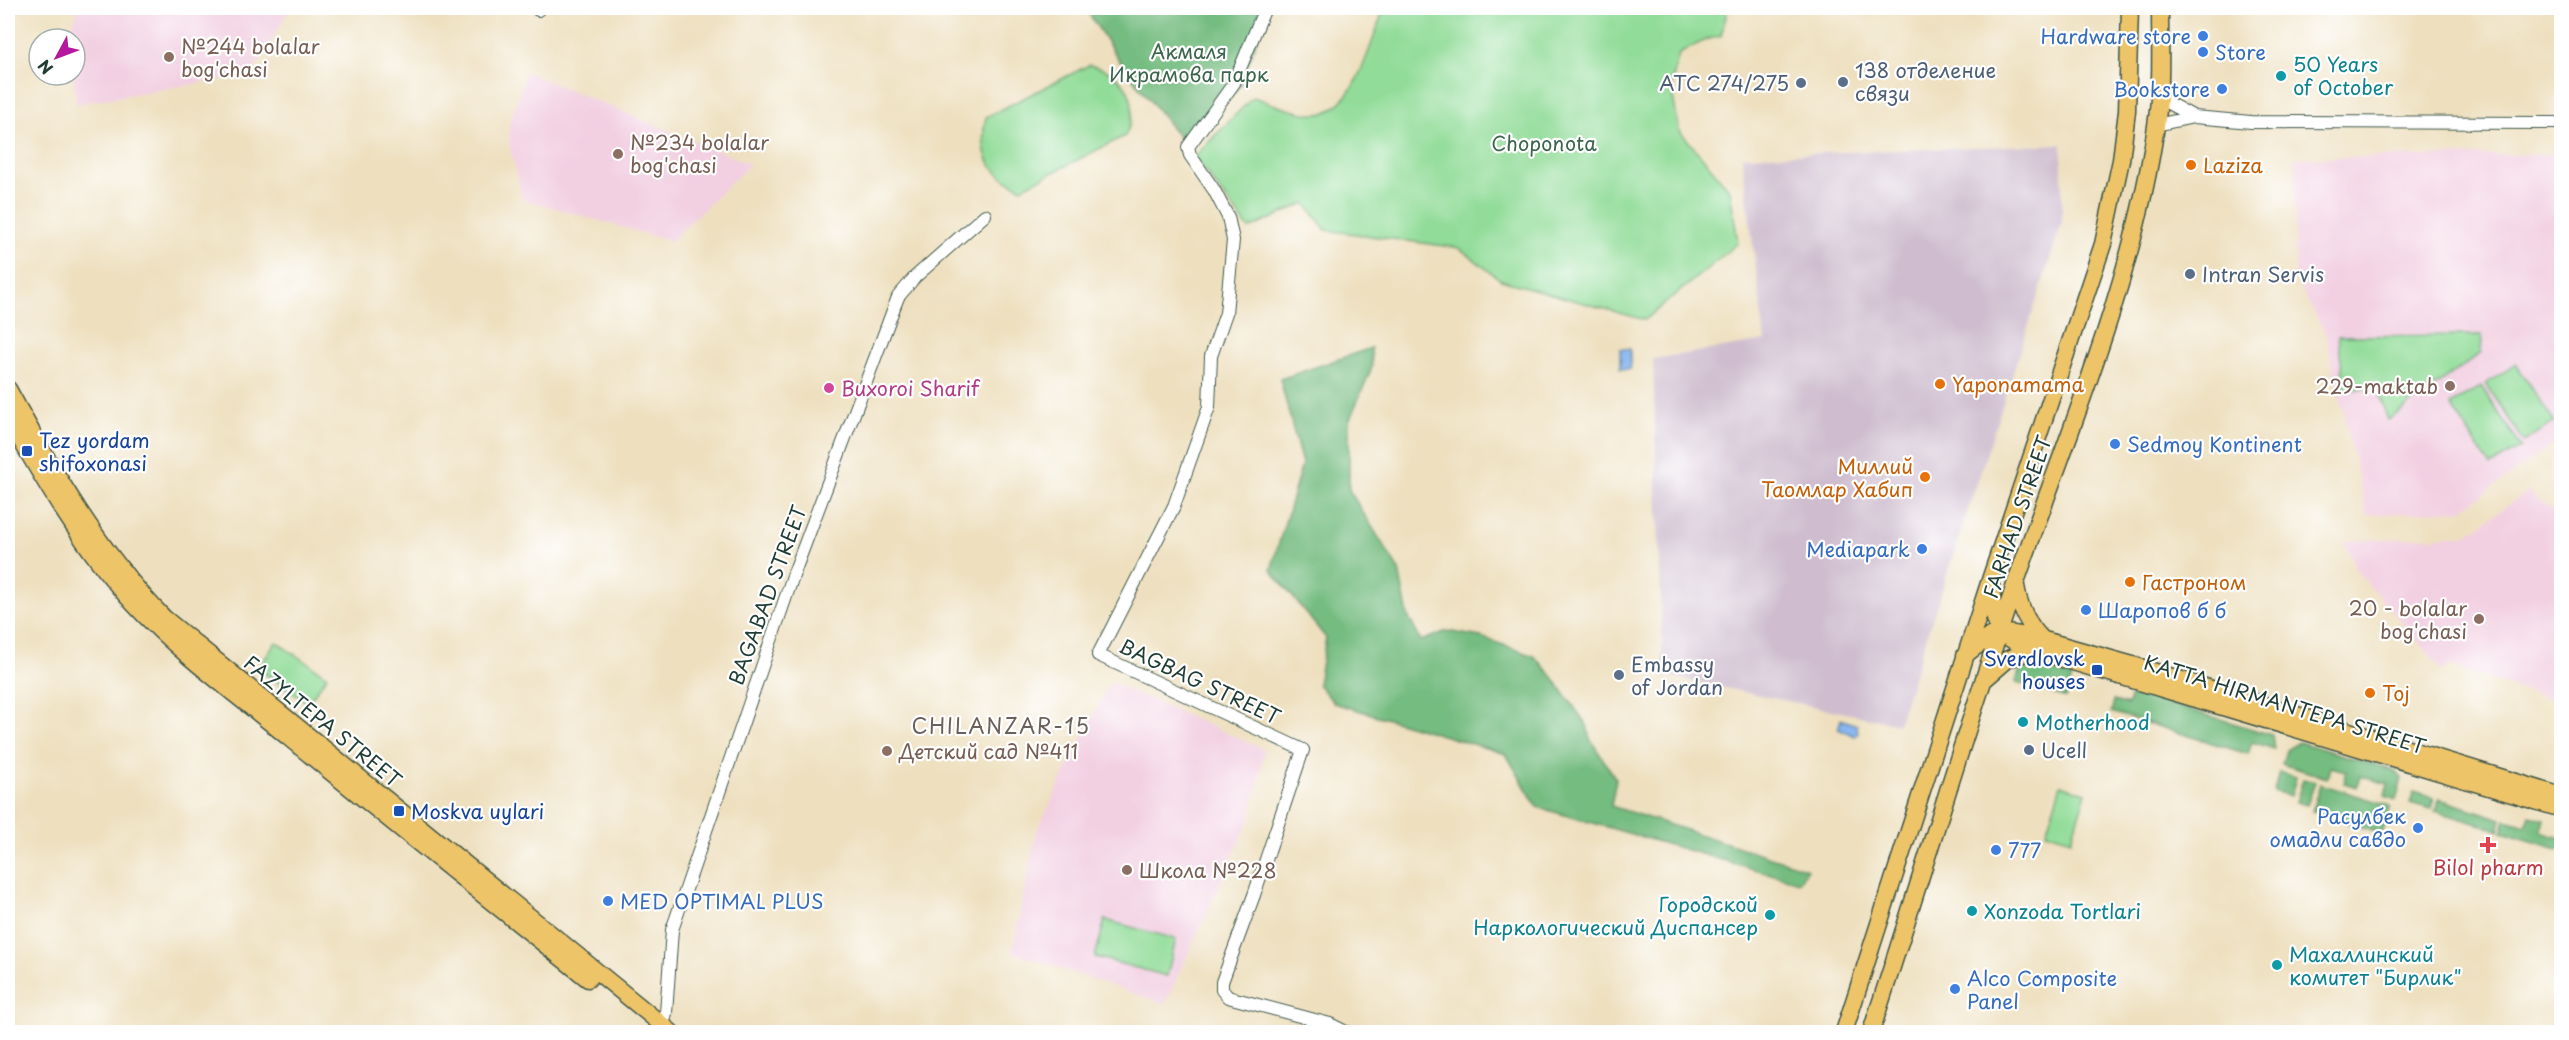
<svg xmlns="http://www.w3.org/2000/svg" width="2569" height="1040" viewBox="0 0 2569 1040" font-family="'Playpen Sans',sans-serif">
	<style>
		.built { fill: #f2cfe1 }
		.industrial { fill: #cfbdcf }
		.green { fill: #91dc98; stroke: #588c66; stroke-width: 1.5 }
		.forest { fill: #74bc80; stroke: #4a7c5a; stroke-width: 1.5 }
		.water { fill: #86b5f0; stroke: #527992; stroke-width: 1.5 }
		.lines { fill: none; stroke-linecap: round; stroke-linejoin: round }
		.minor-casing { stroke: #3e5549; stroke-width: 14 }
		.major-casing { stroke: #3e5549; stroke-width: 19 }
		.minor { stroke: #fff; stroke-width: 12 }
		.major { stroke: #eec469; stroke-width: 16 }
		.shop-dot { fill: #3f7fe0; stroke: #fff; stroke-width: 2 }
		.education-dot { fill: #8d6e63; stroke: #fff; stroke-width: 2 }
		.culture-dot { fill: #0f9aa8; stroke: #fff; stroke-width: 2 }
		.service-dot { fill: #5c6f8a; stroke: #fff; stroke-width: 2 }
		.food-dot { fill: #e8710a; stroke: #fff; stroke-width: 2 }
		.hotel-dot { fill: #d1479c; stroke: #fff; stroke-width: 2 }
		.transit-dot { fill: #1a4fb4; stroke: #fff; stroke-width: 2 }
		.health-dot { fill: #e0444e; stroke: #fff; stroke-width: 2 }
		.labels { text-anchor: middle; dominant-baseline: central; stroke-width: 4.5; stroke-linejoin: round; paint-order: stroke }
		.shop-label { font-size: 20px; fill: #366cbe; stroke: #fff; text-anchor: start }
		.education-label { font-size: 20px; fill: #785e54; stroke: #fff; text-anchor: start }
		.park-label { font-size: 20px; fill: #3c654d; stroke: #fff }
		.culture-label { font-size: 20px; fill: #0d838f; stroke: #fff; text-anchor: start }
		.service-label { font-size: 20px; fill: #4e5e75; stroke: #fff; text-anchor: start }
		.food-label { font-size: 20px; fill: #c56008; stroke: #fff; text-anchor: start }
		.hotel-label { font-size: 20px; fill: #b23c85; stroke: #fff; text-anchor: start }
		.transit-label { font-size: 20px; fill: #164399; stroke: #fff; text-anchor: start }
		.street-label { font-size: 20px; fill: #1f3d34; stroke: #fff }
		.health-label { font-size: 20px; fill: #be3a42; stroke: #fff }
		.neighbourhood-label { font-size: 21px; letter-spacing: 1.5px; fill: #6a615a; stroke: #fff }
	</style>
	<rect width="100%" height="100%" fill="#fff"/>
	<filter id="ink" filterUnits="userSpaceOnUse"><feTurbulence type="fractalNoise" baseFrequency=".0167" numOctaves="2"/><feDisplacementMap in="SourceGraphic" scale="12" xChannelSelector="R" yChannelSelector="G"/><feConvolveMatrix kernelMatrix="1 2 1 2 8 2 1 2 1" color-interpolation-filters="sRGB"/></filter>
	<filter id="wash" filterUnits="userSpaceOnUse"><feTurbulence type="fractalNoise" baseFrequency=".008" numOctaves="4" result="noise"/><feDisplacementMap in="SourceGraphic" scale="24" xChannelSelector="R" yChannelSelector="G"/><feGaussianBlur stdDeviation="1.35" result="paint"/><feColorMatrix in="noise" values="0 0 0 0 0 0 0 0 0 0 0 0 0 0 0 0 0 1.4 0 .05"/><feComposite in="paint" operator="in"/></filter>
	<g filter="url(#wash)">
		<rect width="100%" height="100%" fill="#eee0bf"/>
		<path class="built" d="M78 8H290L252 74 76 104 73 75H75V39H68Z
			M526 72 750 164 671 241 522 199 509 143V126Z
			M2561 154V439L2462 510 2367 515 2325 333 2295 278V158Z
			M2528 491 2561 516V703L2450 666 2443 671 2357 571 2344 541 2466 535Z
			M1110 682 1265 750 1250 819 1165 1004 1012 952 1037 830Z"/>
		<path class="industrial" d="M2062 144V223L1898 724 1663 675 1653 359 1765 341 1742 156Z"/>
		<path class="green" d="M1384 8H1728L1721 36 1705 40 1679 54 1671 86 1679 130 1730 190 1738 243 1645 320 1501 280 1459 248 1326 230 1305 203 1249 229 1194 157 1253 97C1271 103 1292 112 1311 114 1354 119 1372 39 1384 8Z
			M1089 65C1127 73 1142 102 1125 136L1022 188C988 173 978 153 986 117Z
			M2482 335 2481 353 2388 420 2376 386 2345 391 2338 336Z
			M2516 364 2554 422 2524 442 2486 384Z
			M2481 386 2521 447 2490 466 2451 405Z
			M276 642 327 676 308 703 258 669Z
			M2061 785 2086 793 2071 840 2046 832Z
			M1105 920 1176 939 1167 976 1095 957Z"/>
		<path class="forest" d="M1085 8H1268L1241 84 1187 147 1125 69Z
			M1371 348 1372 367 1349 421V490L1399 570 1408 616 1421 641 1447 631 1481 637 1534 656 1552 676 1587 725 1590 739 1616 779 1611 806 1808 869 1799 882 1537 807 1506 754 1334 703 1318 684 1326 638 1271 570 1302 464 1280 379Z
			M2022 662 2072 677 2066 698 2016 682Z
			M2132 692 2272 735 2274 749 2252 742 2248 754 2111 712 2114 701 2128 705Z
			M2299 742 2396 771 2402 779 2396 800 2385 796 2388 784 2360 776 2357 787 2344 783 2347 771 2330 767 2327 778 2282 764 2286 750Z
			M2279 772 2296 777 2291 796 2274 791Z
			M2303 779 2315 782 2307 805 2296 802Z
			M2320 784 2391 806 2382 834 2312 811Z
			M2414 792 2434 798 2431 809 2410 803Z
			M2439 799 2502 819 2499 830 2435 811Z
			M2530 815 2544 819 2541 831 2561 837V850L2502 832 2506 820 2526 826Z"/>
		<path class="water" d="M1620 349H1630V369H1620Z
			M1841 719 1857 725 1858 734 1855 736 1838 729Z"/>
	</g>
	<g filter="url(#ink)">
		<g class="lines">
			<defs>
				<path id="minor" d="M1265 8 1234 83 1188 147 1190 155 1214 190 1228 217 1233 240 1226 313 1211 356 1209 407 1174 506 1098 655 1303 750 1254 895 1222 982V990L1228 997 1330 1024 1346 1032
					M538 10 539 8
					M2159 98 2194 117
					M2156 125 2194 117 2251 122 2562 123
					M663 1026 666 1013 672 930 794 573 898 297 915 277 985 215"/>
				<path id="major" d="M8 389C52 470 99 552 164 618L671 1032
					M8 417C43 480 86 552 134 604 180 654 237 695 288 737 388 819 488 899 588 979
					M1991 585C1995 627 1992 633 2033 650L2562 809
					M2016 586C2019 607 2027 624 2043 640
					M1965 655 1990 636 2000 632 2033 637 2136 666 2562 796
					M1986 678 2008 659 2033 650
					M1844 1032 1991 577 2103 244 2121 160 2127 111 2130 8
					M1871 1032C1920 883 1965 731 2016 582 2068 433 2133 283 2156 126 2162 87 2160 47 2160 8"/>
			</defs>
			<use href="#minor" class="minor-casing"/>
			<use href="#major" class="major-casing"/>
			<use href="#minor" class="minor"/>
			<use href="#major" class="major"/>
		</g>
	</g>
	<g class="shop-dot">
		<circle cx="2203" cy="36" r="6"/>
		<circle cx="2203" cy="52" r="6"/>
		<circle cx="2222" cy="89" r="6"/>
		<circle cx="2115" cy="444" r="6"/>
		<circle cx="1922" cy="549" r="6"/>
		<circle cx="2086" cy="610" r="6"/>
		<circle cx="2418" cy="828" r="6"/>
		<circle cx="1996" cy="850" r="6"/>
		<circle cx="608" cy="901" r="6"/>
		<circle cx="1955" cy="989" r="6"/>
	</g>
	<g class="education-dot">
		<circle cx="169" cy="57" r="6"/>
		<circle cx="618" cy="154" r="6"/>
		<circle cx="2450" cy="386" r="6"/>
		<circle cx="2479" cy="619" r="6"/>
		<circle cx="887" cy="751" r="6"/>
		<circle cx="1127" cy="870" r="6"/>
	</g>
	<g class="culture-dot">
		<circle cx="2281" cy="76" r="6"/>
		<circle cx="2023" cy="722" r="6"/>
		<circle cx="1972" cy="911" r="6"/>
		<circle cx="1770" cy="915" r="6"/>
		<circle cx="2277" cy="965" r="6"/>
	</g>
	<g class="service-dot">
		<circle cx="1843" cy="82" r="6"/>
		<circle cx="1801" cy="83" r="6"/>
		<circle cx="2190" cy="274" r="6"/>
		<circle cx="1619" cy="675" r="6"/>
		<circle cx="2029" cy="750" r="6"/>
	</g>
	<g class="food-dot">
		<circle cx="2191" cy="165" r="6"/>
		<circle cx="1940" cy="384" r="6"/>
		<circle cx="1925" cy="477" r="6"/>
		<circle cx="2130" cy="582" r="6"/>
		<circle cx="2370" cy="693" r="6"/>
	</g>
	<circle class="hotel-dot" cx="829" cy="388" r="6"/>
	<g class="transit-dot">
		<rect x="21" y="445" width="12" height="12" rx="3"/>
		<rect x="2091" y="664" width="12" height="12" rx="3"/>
		<rect x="393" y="805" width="12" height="12" rx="3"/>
	</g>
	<path class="health-dot" d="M2485 836h6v6h6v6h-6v6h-6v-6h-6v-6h6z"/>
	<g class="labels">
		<g class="shop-label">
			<text x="2191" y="36" text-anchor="end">Hardware store</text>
			<text x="2215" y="52">Store</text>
			<text x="2210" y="89" text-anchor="end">Bookstore</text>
			<text x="2127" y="444">Sedmoy Kontinent</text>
			<text x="1910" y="549" text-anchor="end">Mediapark</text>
			<text x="2098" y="610">Шаропов б б</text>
			<text x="2406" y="816" text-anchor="end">Расулбек<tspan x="2406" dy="23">омадли савдо</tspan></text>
			<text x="2008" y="850">777</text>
			<text x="620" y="901">MED OPTIMAL PLUS</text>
			<text x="1967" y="978">Alco Composite<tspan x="1967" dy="23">Panel</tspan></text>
		</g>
		<g class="education-label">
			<text x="181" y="46">№244 bolalar<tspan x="181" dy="23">bog'chasi</tspan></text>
			<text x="630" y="142">№234 bolalar<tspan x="630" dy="23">bog'chasi</tspan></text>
			<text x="2438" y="386" text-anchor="end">229-maktab</text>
			<text x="2467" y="608" text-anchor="end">20 - bolalar<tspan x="2467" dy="23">bog'chasi</tspan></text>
			<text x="899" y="751">Детский сад №411</text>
			<text x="1139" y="870">Школа №228</text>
		</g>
		<g class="park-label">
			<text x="1189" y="51">Акмаля<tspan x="1189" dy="23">Икрамова парк</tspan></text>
			<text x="1544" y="143">Choponota</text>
		</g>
		<g class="culture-label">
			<text x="2293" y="64">50 Years<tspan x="2293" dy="23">of October</tspan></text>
			<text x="2035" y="722">Motherhood</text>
			<text x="1758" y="904" text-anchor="end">Городской<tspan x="1758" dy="23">Наркологический Диспансер</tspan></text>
			<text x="1984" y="911">Xonzoda Tortlari</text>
			<text x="2289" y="954">Махаллинский<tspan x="2289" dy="23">комитет "Бирлик"</tspan></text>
		</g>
		<g class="service-label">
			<text x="1855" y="70">138 отделение<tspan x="1855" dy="23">связи</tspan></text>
			<text x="1789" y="83" text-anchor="end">АТС 274/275</text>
			<text x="2202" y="274">Intran Servis</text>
			<text x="1631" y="664">Embassy<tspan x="1631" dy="23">of Jordan</tspan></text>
			<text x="2041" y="750">Ucell</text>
		</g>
		<g class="food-label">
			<text x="2203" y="165">Laziza</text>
			<text x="1952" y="384">Yaponamama</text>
			<text x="1913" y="466" text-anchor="end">Миллий<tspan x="1913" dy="23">Таомлар Хабип</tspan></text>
			<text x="2142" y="582">Гастроном</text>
			<text x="2382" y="693">Toj</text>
		</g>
		<g class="hotel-label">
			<text x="841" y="388">Buxoroi Sharif</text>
		</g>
		<g class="transit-label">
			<text x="39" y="440">Tez yordam<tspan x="39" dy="23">shifoxonasi</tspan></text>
			<text x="2085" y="658" text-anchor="end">Sverdlovsk<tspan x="2085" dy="23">houses</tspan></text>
			<text x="411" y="811">Moskva uylari</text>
		</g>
		<g class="street-label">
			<text transform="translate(2017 517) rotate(-71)">FARHAD STREET</text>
			<text transform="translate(767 595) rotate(-70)">BAGABAD STREET</text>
			<text transform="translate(1200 681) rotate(25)">BAGBAG STREET</text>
			<text transform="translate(2285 704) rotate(17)">KATTA HIRMАNTEPA STREET</text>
			<text transform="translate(323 721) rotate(39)">FAZYLTEPA STREET</text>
		</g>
		<g class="health-label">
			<text x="2488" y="867">Bilol pharm</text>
		</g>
		<g class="neighbourhood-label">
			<text x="1001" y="725">CHILANZAR-15</text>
		</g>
	</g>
	<rect width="2569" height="1040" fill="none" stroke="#fff" stroke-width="30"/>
	<g transform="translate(57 57) rotate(229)"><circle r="28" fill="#ffffff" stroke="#a5b1ae" stroke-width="1.5"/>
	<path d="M0-4.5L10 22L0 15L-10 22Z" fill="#b5179e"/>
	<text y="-9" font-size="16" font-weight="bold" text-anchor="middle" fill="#1f3d34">N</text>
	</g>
</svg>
